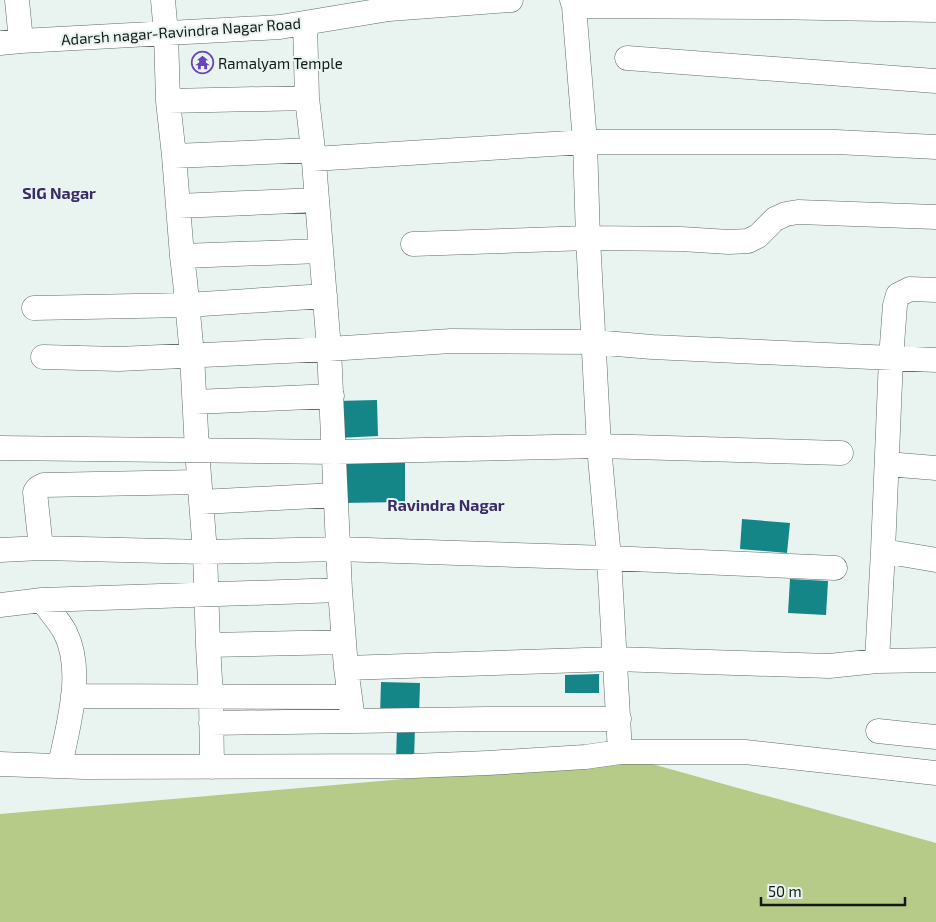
<svg xmlns="http://www.w3.org/2000/svg" width="936" height="922" viewBox="0 0 936 922" font-family="'Exo 2',sans-serif">
	<style>
		.forest { fill: #b6cb88 }
		.building { fill: #158687 }
		.lines { fill: none; stroke-linecap: round; stroke-linejoin: round }
		.minor-casing { stroke: #616a66; stroke-width: 25 }
		.minor { stroke: #fff; stroke-width: 24 }
		.labels { text-anchor: middle; dominant-baseline: central; stroke-width: 4; stroke-linejoin: round; paint-order: stroke }
		.street-label { font-size: 15px; fill: #141816; stroke: #e9f4f0 }
		.poi-label { font-size: 15px; fill: #141816; stroke: #e9f4f0; text-anchor: start }
		.neighbourhood-label { font-size: 16px; font-weight: bold; fill: #3a2a65; stroke: #e9f4f0 }
	</style>
	<rect width="100%" height="100%" fill="#e9f4f0"/>
	<path class="forest" d="M634 759 936 843V922H0V814Z"/>
	<path class="building" d="M377 400 378 436 337 438 336 401Z
		M405 459V502L340 503 339 460Z
		M742 519 790 523 787 553 740 549Z
		M790 579 828 581 826 615 788 613Z
		M599 674V693H565V675Z
		M381 682 420 683 419 716 380 715Z
		M397 726H415L414 761H396Z"/>
	<g class="lines">
		<defs>
			<path id="minor" d="M17 0 21 41
				M163 0 166 34 168 101 174 156 182 256 185 281 192 355 197 450 205 552 208 645 211 697 212 767
				M572 0 574 6 585 142 588 238 599 446 609 558 620 752
				M574 6 768 7 936 10
				M305 23 307 98 313 150 329 349 340 590 346 668 353 720
				M0 43 21 41 280 27 389 9 511 0
				M627 58 936 81
				M168 101 307 98
				M174 156 313 150
				M313 159 585 142H836L936 147
				M178 206 317 200
				M413 244 588 238 681 239 729 242 748 241 758 236 775 219 786 214 798 212 936 217
				M182 256 321 251
				M34 308 187 305 325 296
				M43 357 119 359 329 349 451 341 593 342 652 347 936 360
				M195 402 332 396
				M0 448 335 452 599 446 841 453
				M887 464 936 468
				M201 502 335 495
				M41 548 35 492 38 488 44 485 199 482
				M0 550 41 548 205 552 337 549 609 558 835 568
				M883 551 936 560
				M42 600C49 610 59 621 65 632 85 672 68 724 60 766
				M0 605 42 600 340 590
				M208 645 344 642
				M877 661 883 551 891 358 895 305 898 295 910 289 936 290
				M346 668 615 659 829 666 877 661 936 660
				M73 696 350 697
				M211 723 488 719H619
				M878 731 936 737
				M0 764 84 767 413 766 488 763 585 757 620 752H745L936 773"/>
		</defs>
		<use href="#minor" class="minor-casing"/>
		<use href="#minor" class="minor"/>
	</g>
	<defs>
		<symbol id="temple-ring" viewBox="-11 -11 22 22"><circle r="9.5" fill="#e9f4f0" stroke="#6945be" stroke-width="1.5"/><path d="M0-6L5-2H3V0L6.5 2.5H4V6H1.5V3h-3V6H-4V2.5H-6.5L-3 0V-2H-5Z" fill="#6945be"/></symbol>
	</defs>
	<g fill-rule="evenodd">
		<use href="#temple-ring" x="190" y="50" width="25" height="25"/>
	</g>
	<g class="labels">
		<g class="street-label">
			<text transform="translate(181 31) rotate(-4)">Adarsh nagar-Ravindra Nagar Road</text>
		</g>
		<g class="poi-label">
			<text x="218" y="63">Ramalyam Temple</text>
		</g>
		<g class="neighbourhood-label">
			<text x="59" y="192">SIG Nagar</text>
			<text x="446" y="504">Ravindra Nagar</text>
		</g>
	</g>
	<path d="M761 897v8h144v-8" fill="none" stroke="#141816" stroke-width="2.5"/>
	<text x="768" y="897" font-size="15" fill="#141816" stroke="#e9f4f0" stroke-width="4" paint-order="stroke">50 m</text>
</svg>
